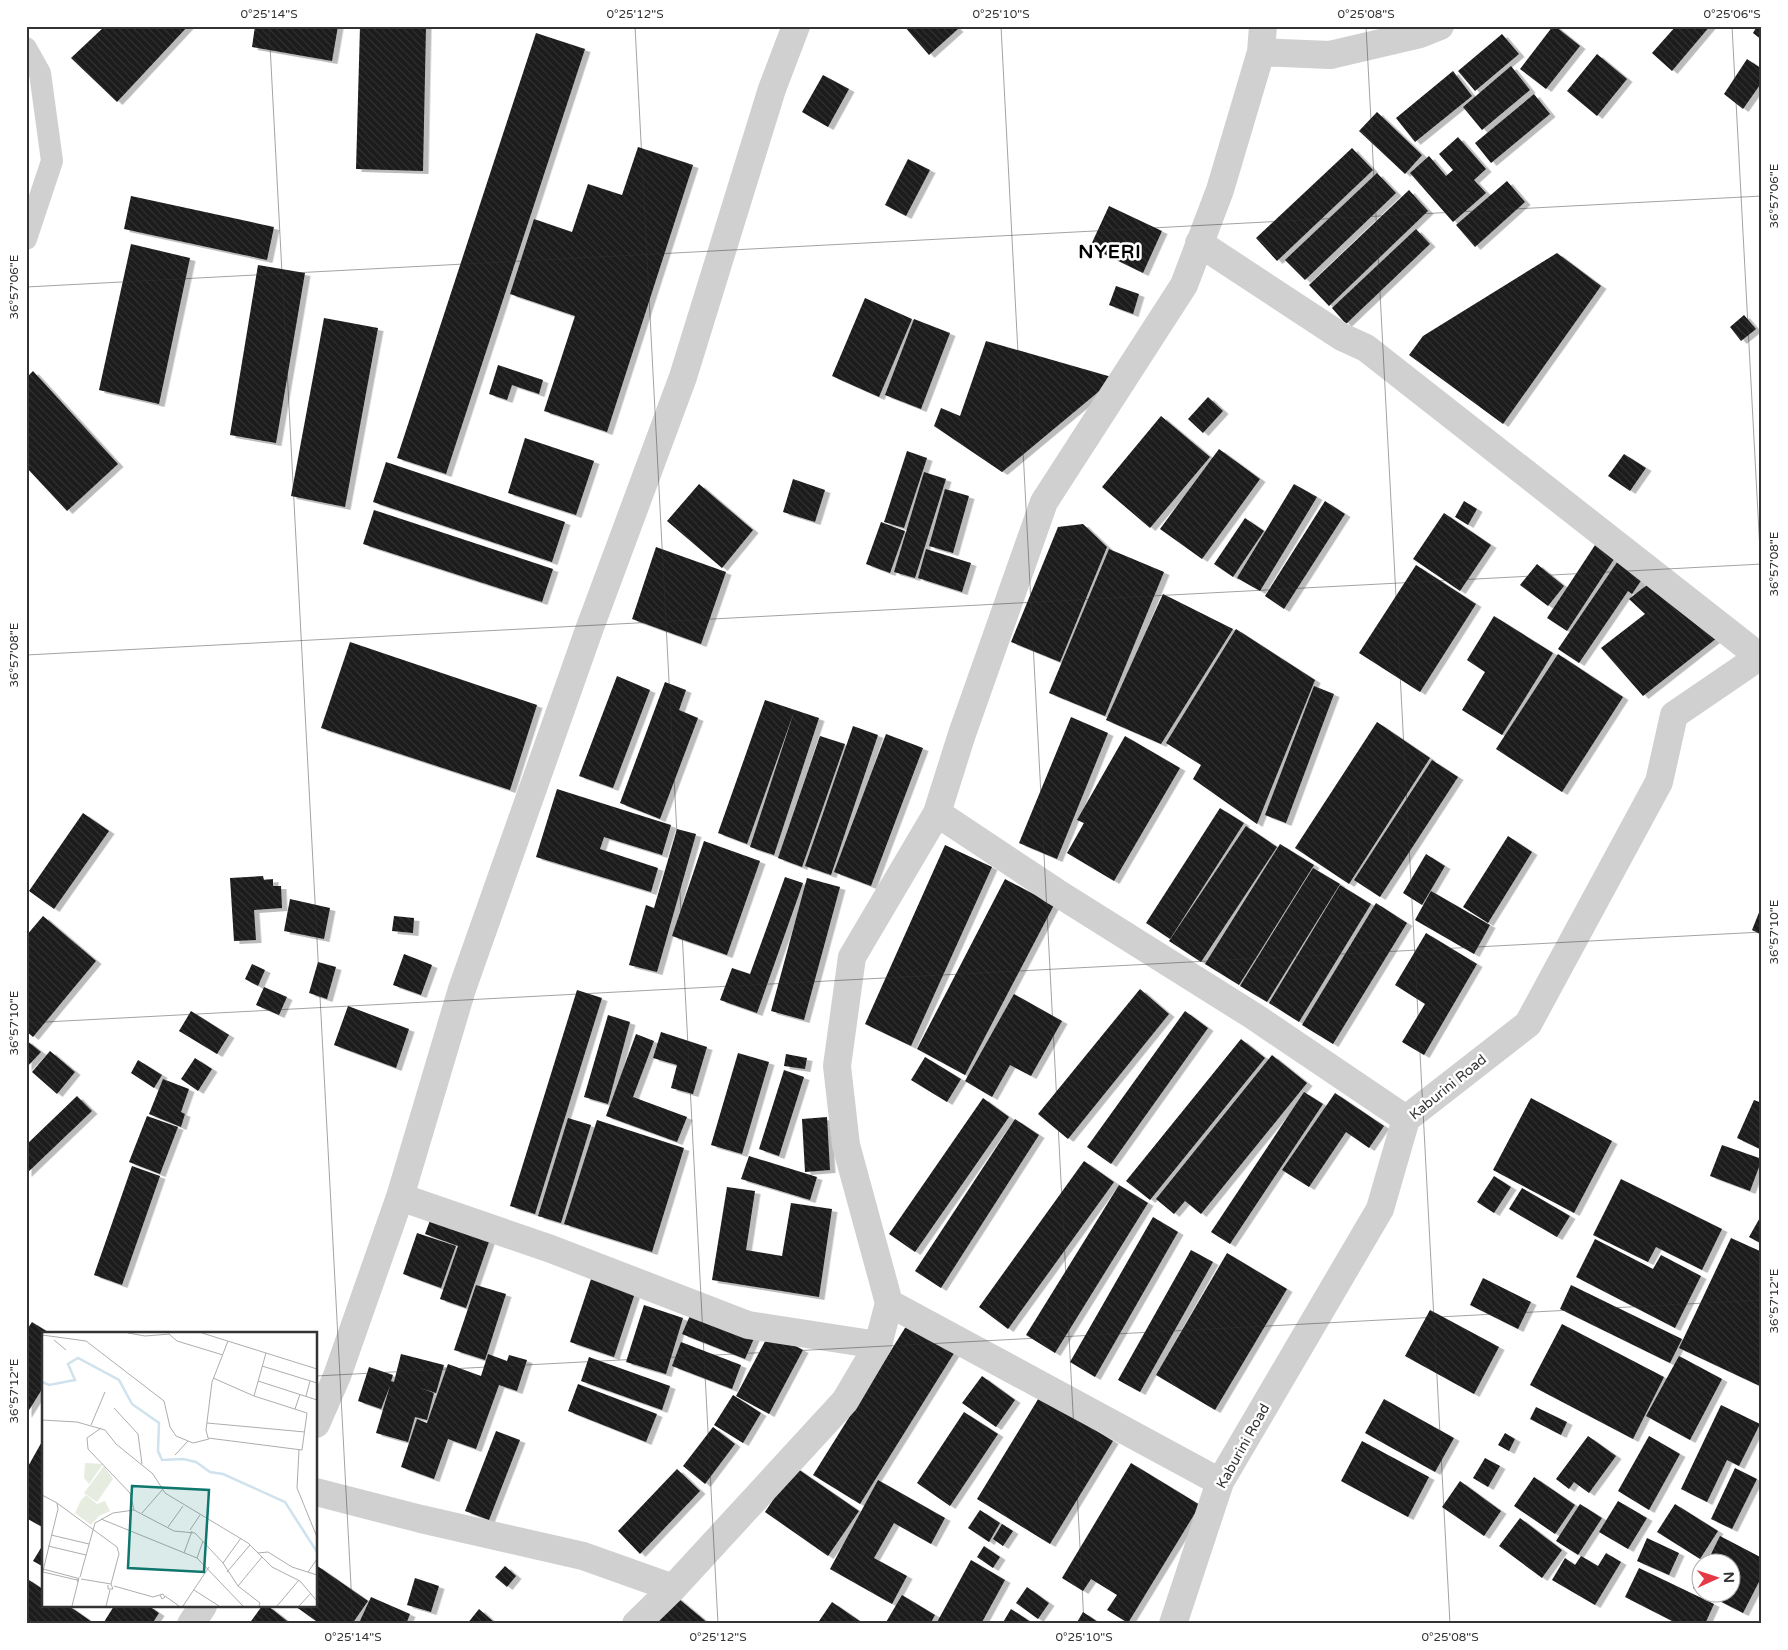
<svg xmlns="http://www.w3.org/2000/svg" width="1788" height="1650" viewBox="0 0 1788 1650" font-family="'Varela Round',sans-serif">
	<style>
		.building { fill: url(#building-back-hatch); filter: url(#shadow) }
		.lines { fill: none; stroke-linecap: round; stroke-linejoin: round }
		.lane { stroke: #d0d0d0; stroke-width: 22 }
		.street { stroke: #d0d0d0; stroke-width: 28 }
		.ticks { fill: none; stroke: #333; stroke-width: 1; stroke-opacity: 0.45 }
		.labels { text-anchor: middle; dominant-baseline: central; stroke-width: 5; stroke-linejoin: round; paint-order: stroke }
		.street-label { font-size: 14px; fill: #333; stroke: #fff }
		.district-label { font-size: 19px; font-weight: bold; letter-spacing: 1px; fill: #000; stroke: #fff }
		.inset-river { fill: none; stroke: #cfe2ee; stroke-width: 2.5 }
		.inset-road { fill: none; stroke: #adadad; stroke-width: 1 }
		.view { fill: #0f766e; fill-opacity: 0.15; stroke: #0f766e; stroke-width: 2.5 }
		.inset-edge { fill: none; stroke: #333; stroke-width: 2.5 }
		.neatline { fill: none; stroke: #333; stroke-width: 2 }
		.ticks-label { font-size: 12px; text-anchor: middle; fill: #333 }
	</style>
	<defs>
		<pattern id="building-back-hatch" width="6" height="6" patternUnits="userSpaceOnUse" patternTransform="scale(1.25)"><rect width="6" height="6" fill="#1a1a1a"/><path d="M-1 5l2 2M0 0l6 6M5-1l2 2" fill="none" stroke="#333"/></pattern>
		<filter id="shadow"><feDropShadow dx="5.5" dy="3" stdDeviation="0" flood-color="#0004"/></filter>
	</defs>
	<rect width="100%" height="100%" fill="#fff"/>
	<path class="building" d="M105 26H188L117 102 71 58Z
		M255 26H338L332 61 252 47Z
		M360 26H426L423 171 356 169Z
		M904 26H955L958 29 929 55Z
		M1553 26H1555L1580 46 1546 89 1520 69Z
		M1676 26H1710L1672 71 1652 53Z
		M1757 26H1762V40L1753 33Z
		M536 33 585 49 446 474 397 458Z
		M1502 34 1519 54 1475 91 1458 71Z
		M1597 54 1627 79 1597 116 1567 91Z
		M1747 59 1762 69V82L1743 109 1724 94Z
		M1511 66 1530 90 1482 130 1463 107Z
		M1453 71 1472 96 1415 142 1396 118Z
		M823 75 849 89 828 127 802 112Z
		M1534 94 1550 114 1491 163 1475 143Z
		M1377 112 1422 155 1405 174 1359 131Z
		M1458 137 1486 169 1474 180 1486 193 1453 222 1410 173 1429 156 1446 176 1453 170 1439 154Z
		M638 147 693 165 607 432 544 411 575 316 510 294 534 219 572 232 588 184 622 195Z
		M1352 148 1373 170 1277 261 1256 238Z
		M908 159 930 170 906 216 885 205Z
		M1377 173 1396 193 1305 280 1285 260Z
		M1507 181 1525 202 1475 247 1456 225Z
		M1409 190 1428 211 1329 306 1309 285Z
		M131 196 274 227 267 260 124 229Z
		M1109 206 1162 231 1143 273 1090 247Z
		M1416 229 1430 244 1346 324 1332 308Z
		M131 244 190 258 159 404 99 390Z
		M1557 253 1601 286 1503 424 1409 355 1423 336Z
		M258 265 305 273 276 443 230 435Z
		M1116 286 1139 294 1133 314 1109 305Z
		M865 298 912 319 879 397 832 376Z
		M1744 315 1756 329 1741 341 1730 327Z
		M324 318 378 328 345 507 291 496Z
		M914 319 950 333 921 409 885 395Z
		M986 341 1115 378 1002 472 934 426 941 408 960 416Z
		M498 365 543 380 539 394 512 385 507 400 489 394Z
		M33 371 118 464 67 511 26 467V378Z
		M1208 397 1223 411 1203 433 1188 419Z
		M1161 416 1210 457 1150 528 1102 487Z
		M525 438 594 461 576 515 508 493Z
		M1219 449 1260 479 1202 559 1160 529Z
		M907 451 927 458 904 528 884 522Z
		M1624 454 1646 468 1630 491 1608 476Z
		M386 462 565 522 552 562 373 502Z
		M924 472 946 479 915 578 894 572Z
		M793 479 825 490 815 522 783 512Z
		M699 484 753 530 722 568 667 521Z
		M1294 484 1317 497 1260 591 1237 578Z
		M945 489 969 496 953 553 929 546Z
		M1325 501 1345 514 1284 609 1265 596Z
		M1464 501 1477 509 1468 525 1455 517Z
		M374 510 553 569 542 602 363 544Z
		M1444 513 1491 545 1460 591 1413 559Z
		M1245 518 1264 531 1233 577 1214 564Z
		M881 522 905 531 890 573 866 564Z
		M1083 524 1107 547 1060 662 1011 642 1058 527Z
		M1599 539 1618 553 1567 631 1547 618Z
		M656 547 726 572 701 644 632 619Z
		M926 549 971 563 962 592 918 578Z
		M1109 549 1164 572 1105 716 1049 693Z
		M1622 555 1647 572 1632 594 1628 591 1579 663 1558 649Z
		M1537 564 1564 586 1548 606 1520 585Z
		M1416 565 1476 604 1420 692 1359 653Z
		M1652 581 1717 638 1643 696 1601 648 1645 614 1629 599Z
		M1163 594 1233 629 1161 744 1106 720Z
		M1494 616 1553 653 1502 735 1462 710 1485 672 1467 660Z
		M1236 629 1315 680 1257 824 1193 779 1201 765 1166 743Z
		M350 642 537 705 510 790 321 728Z
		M1558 654 1623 697 1562 792 1496 749Z
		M617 676 650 690 613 788 579 776Z
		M665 682 686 690 679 710 698 718 660 819 620 803Z
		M1314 686 1334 694 1286 823 1265 815Z
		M765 700 819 718 774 855 750 847 794 712 747 844 718 833Z
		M1071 717 1108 733 1057 859 1019 843Z
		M1377 722 1430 758 1349 884 1295 848Z
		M853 726 878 735 831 875 805 866Z
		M886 734 923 748 871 886 834 872Z
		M820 736 845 744 802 867 778 858Z
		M1125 736 1180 768 1114 881 1067 853 1084 823 1077 820Z
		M1432 760 1458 777 1380 897 1354 880Z
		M557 789 671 825 662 855 604 837 600 849 658 868 651 892 536 857Z
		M1220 808 1244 823 1170 939 1146 923Z
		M83 813 109 831 54 909 29 891Z
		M1246 826 1277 847 1201 962 1169 941Z
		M677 829 696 834 657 972 629 965 646 905 654 908Z
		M1508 836 1532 852 1488 923 1463 907Z
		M704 841 760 861 727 955 672 936Z
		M1280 844 1314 865 1239 985 1205 964Z
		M945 845 992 867 911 1046 865 1024Z
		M1426 854 1445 866 1422 905 1403 893Z
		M1313 868 1340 884 1267 1002 1240 986Z
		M263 876 264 880 273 879V886H281L282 908 254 910 256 940 234 941 230 878Z
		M785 877 803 883 757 1013 720 1000 732 968 750 974Z
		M807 878 840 887 804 1020 771 1011Z
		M1005 879 1054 905 965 1075 917 1049Z
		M1340 885 1371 904 1299 1022 1269 1003Z
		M1431 891 1490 925 1474 954 1415 920Z
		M290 899 330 908 324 939 284 931Z
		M1376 903 1407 923 1333 1044 1302 1025Z
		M1762 905V935L1752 930Z
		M43 916 96 961 33 1037 26 1031V936Z
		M394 916 414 918 413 933 392 931Z
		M1426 933 1477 964 1424 1055 1402 1042 1425 1004 1395 985Z
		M404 954 432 965 421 995 393 985Z
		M318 962 336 967 327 999 309 993Z
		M252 964 265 970 258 986 245 979Z
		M264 987 287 997 279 1015 256 1005Z
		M1140 989 1169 1014 1068 1139 1038 1114Z
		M577 990 602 998 535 1214 510 1206Z
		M1014 994 1062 1021 1031 1076 1010 1065 992 1097 965 1081Z
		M348 1006 409 1029 396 1068 334 1045Z
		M191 1011 229 1035 217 1054 179 1031Z
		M1185 1011 1208 1028 1111 1164 1087 1147Z
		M608 1015 630 1022 608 1104 584 1097Z
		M661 1032 707 1047 693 1094 671 1088 677 1065 653 1058Z
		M636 1034 654 1041 633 1097 687 1117 677 1142 606 1116Z
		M1241 1039 1265 1058 1150 1200 1126 1181Z
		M26 1040 41 1052 26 1068Z
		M50 1051 75 1072 57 1094 32 1072Z
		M738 1053 769 1062 742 1154 711 1145Z
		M786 1054 807 1058 805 1069 784 1066Z
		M1272 1055 1307 1083 1201 1214 1185 1201 1174 1214 1156 1199Z
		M925 1057 961 1079 947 1102 911 1080Z
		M195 1058 212 1069 198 1091 181 1079Z
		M138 1060 162 1075 154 1088 131 1073Z
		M784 1070 804 1077 779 1156 759 1149Z
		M163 1079 189 1089 181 1112 185 1114 181 1127 149 1114Z
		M1304 1092 1323 1104 1230 1244 1211 1232Z
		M1335 1093 1384 1126 1369 1148 1346 1132 1309 1187 1282 1170Z
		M77 1096 92 1111 26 1174V1145Z
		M983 1098 1009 1117 915 1252 889 1234Z
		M1531 1098 1612 1141 1574 1213 1493 1170Z
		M1754 1100 1762 1103V1150L1737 1138Z
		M147 1116 178 1127 160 1174 129 1162Z
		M827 1117 830 1170 805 1172 802 1119Z
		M568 1118 591 1125 561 1223 538 1216Z
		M1015 1119 1039 1135 941 1288 915 1271Z
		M597 1120 684 1148 652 1252 564 1224Z
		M1722 1145 1762 1159 1750 1191 1710 1176Z
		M749 1156 817 1177 810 1200 741 1179Z
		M1084 1161 1114 1182 1008 1329 979 1307Z
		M132 1166 160 1176 122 1285 94 1275Z
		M1494 1176 1511 1187 1494 1213 1477 1202Z
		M1621 1179 1722 1229 1702 1270 1656 1247 1648 1262 1593 1235Z
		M1119 1185 1148 1203 1055 1353 1026 1335Z
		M727 1187 755 1191 746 1250 782 1256 791 1203 832 1209 819 1297 712 1280Z
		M1522 1188 1570 1216 1557 1237 1509 1209Z
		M1762 1214V1244L1749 1237Z
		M432 1215 491 1236 466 1308 440 1299 458 1246 425 1234Z
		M1153 1217 1178 1232 1095 1377 1070 1362Z
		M417 1233 456 1246 441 1288 403 1274Z
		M1731 1238 1762 1252V1387L1679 1348Z
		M1595 1239 1653 1269 1661 1255 1701 1276 1675 1328 1576 1277Z
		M1191 1250 1213 1262 1140 1392 1118 1380Z
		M1227 1253 1287 1289 1215 1410 1156 1375Z
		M1483 1278 1531 1302 1518 1329 1470 1305Z
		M591 1279 635 1293 614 1357 570 1342Z
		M476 1285 506 1294 485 1360 454 1350Z
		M1571 1285 1682 1339 1670 1363 1560 1309Z
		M644 1305 683 1318 666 1374 626 1362Z
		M1430 1310 1499 1347 1474 1394 1405 1356Z
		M692 1311 755 1336 745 1359 682 1334Z
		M910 1320 956 1350 860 1504 813 1475Z
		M32 1322 51 1334H44V1386L26 1415V1331Z
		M1562 1324 1664 1377 1633 1439 1530 1385Z
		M770 1332 803 1350 769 1414 736 1396Z
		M681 1342 741 1365 732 1389 672 1366Z
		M401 1354 444 1365 436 1393 420 1388 434 1393 427 1420 415 1417 408 1442 376 1433 390 1386 381 1409 358 1401 369 1367 393 1375 391 1381 394 1382Z
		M488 1354 507 1361 509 1355 527 1360 517 1391 499 1385 476 1449 448 1439 434 1479 401 1467 417 1419 427 1423 448 1364 481 1376Z
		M1679 1356 1722 1379 1690 1440 1646 1416Z
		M589 1357 670 1386 662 1410 581 1381Z
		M982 1376 1015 1400 996 1427 962 1403Z
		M578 1384 657 1414 646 1442 568 1411Z
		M733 1395 761 1413 743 1443 714 1425Z
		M1040 1396 1113 1441 1050 1544 977 1499Z
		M1384 1399 1454 1438 1435 1472 1365 1433Z
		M1721 1405 1760 1424 1739 1466 1727 1460 1707 1502 1681 1489Z
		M1536 1407 1567 1422 1561 1435 1530 1419Z
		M964 1412 998 1434 950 1506 917 1483Z
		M713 1427 735 1444 705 1484 683 1466Z
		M496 1431 520 1440 489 1520 465 1511Z
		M1505 1433 1515 1439 1509 1451 1498 1445Z
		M1588 1436 1616 1456 1589 1493 1574 1482 1569 1489 1556 1479Z
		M1649 1436 1680 1454 1649 1510 1618 1491Z
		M44 1438V1528L26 1518V1470Z
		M1362 1441 1429 1477 1408 1517 1341 1481Z
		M1485 1458 1500 1466 1488 1487 1473 1478Z
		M1131 1463 1200 1505 1128 1623 1107 1610 1117 1595 1091 1579 1083 1591 1062 1578Z
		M795 1467 859 1511 828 1556 765 1512Z
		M1735 1468 1757 1479 1732 1529 1711 1519Z
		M677 1469 700 1491 640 1554 618 1531Z
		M1534 1477 1575 1505 1555 1534 1514 1506Z
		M878 1480 945 1518 931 1544 894 1523 874 1558 907 1576 892 1604 830 1569Z
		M1460 1481 1501 1511 1484 1536 1442 1507Z
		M1618 1501 1647 1518 1628 1549 1599 1532Z
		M1580 1504 1602 1518 1578 1555 1556 1541Z
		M1675 1504 1718 1531 1700 1559 1657 1532Z
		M980 1510 1000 1523 989 1542 968 1528Z
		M1520 1518 1562 1550 1542 1578 1499 1546Z
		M1002 1524 1013 1531 1003 1546 993 1539Z
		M1720 1536 1762 1558V1576L1743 1613 1702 1592H1730V1562H1707Z
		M1647 1538 1679 1553 1669 1575 1637 1561Z
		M44 1543V1567L33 1561Z
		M984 1546 1000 1557 993 1568 977 1557Z
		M1606 1553 1621 1562 1595 1605 1552 1580 1565 1558 1575 1565 1581 1556 1598 1566Z
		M971 1560 1005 1580 981 1624H936Z
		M316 1565 368 1601 352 1624H320L295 1606H316Z
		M505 1566 516 1576 507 1587 495 1577Z
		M1639 1568 1714 1604 1705 1624H1678L1625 1597Z
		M1700 1574V1592L1693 1588Z
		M26 1578 44 1590V1606H69L95 1624H26Z
		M415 1578 439 1586 431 1612 407 1605Z
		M1027 1587 1049 1603 1038 1619 1016 1603Z
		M674 1595 709 1624H651Z
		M902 1595 935 1615 930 1624H885Z
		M371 1597 410 1614 406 1624 359 1623Z
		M832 1602 864 1624H817Z
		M114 1606H149L159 1613 152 1624H108L104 1622Z
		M262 1606H268L291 1624H249Z
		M479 1609 496 1624H467Z
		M1011 1609 1034 1624H1002Z
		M1083 1612 1101 1624H1076Z"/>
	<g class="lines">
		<path class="lane" d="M26 48 40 73 52 161 26 239"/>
		<path class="street" d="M1261 52 1330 55 1420 34 1440 26
			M1199 243 1342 337 1366 348 1760 657
			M937 813 1056 892 1252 1015 1406 1119
			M400 1197 551 1249 748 1325 878 1345
			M889 1303 1220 1482
			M316 1424 337 1376 400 1197 462 989 589 630 683 377 772 89 796 26
			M316 1492 421 1519 583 1556 673 1588
			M191 1624 203 1606
			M636 1624 673 1588 845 1401 878 1345 889 1303 846 1145 837 1066 852 957 937 813 962 734 1044 502 1184 285 1220 190 1261 52 1263 26
			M1173 1624 1220 1482 1380 1209 1406 1119 1528 1024 1659 782 1674 715 1762 655"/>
	</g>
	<path class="ticks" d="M269 26 353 1624M635 26 718 1624M1001 26 1084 1624M1366 26 1450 1624M1732 26 1762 589M26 287 1762 196M26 655 1762 564M26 1023 1762 932M316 1376 1762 1300M26 1391 44 1390"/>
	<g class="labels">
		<g class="street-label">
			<text transform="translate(1448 1087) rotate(-39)">Kaburini Road</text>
			<text transform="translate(1243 1446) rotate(-61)">Kaburini Road</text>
		</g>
		<g class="district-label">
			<text x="1110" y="252">NYERI</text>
		</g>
	</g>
	<g transform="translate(42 1332)">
		<rect width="275" height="275" fill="#fff"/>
		<path d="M43 131 61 132 47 152 42 146ZM62 134 71 147 55 170 42 161Z" fill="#e6ecdf"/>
		<path d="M44 163 55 172 63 169 68 179 57 184 39 168Z" fill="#e6ecdf"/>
		<path d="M39 168 57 184 49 193 33 181Z" fill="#e6ecdf"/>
		<path class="inset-river" d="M0 50 7 53 33 48 26 32 36 26 77 48 90 72 117 91 116 119 120 128 141 127 154 130 168 140 181 142 243 170 275 220"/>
		<path class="inset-road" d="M86 1 103 4 128 2M160 1 275 37M127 2 135 9 181 23M0 3 44 9 122 69 128 95 134 104 151 111 167 107M12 8 24 18M186 9 170 50 164 98 166 106 260 118 265 81 212 64 224 21M220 34 275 51M171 46 212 64M216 49 275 68M264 64 268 49M72 76 96 102 100 132M253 77 258 62M0 88 35 90 63 98 74 112 111 142 123 161 206 211 230 235 258 249 275 269M165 91 263 100M49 93 63 60M59 96 45 106 46 117 88 161 92 178M257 118 255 156 275 205M133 123 146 109M0 163 15 171 16 177 0 243M15 171 75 215 77 222 69 252M100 181 121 157M59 187 155 226 201 274M126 195 141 174M148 198 158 183M9 203 47 212M6 214 44 223M142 221 150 199M216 221 226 220 250 235 275 243M155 226 161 209M181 231 199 206M1 237 35 246 36 250 37 245M1 240 35 248M185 240 208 213M266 240 275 227M38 245 53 191 71 181 92 178 132 199 153 201 181 231 196 254 218 271 217 274M39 247 69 252 71 257H66V253M72 254 111 265 121 262 123 265 120 267 118 263M196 254 220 225M152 258 177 274M123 264 137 274M30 274 36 250M64 274 68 258M141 274 167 235M235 274 257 248M257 274 269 261"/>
		<path class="view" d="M90 154 167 158 162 240 86 236Z"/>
		<rect width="275" height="275" class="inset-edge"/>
	</g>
	<rect width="1788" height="1650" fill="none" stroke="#ffffff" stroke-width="55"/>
	<g transform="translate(1716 1578) rotate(87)"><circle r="24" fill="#ffffff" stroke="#adadad"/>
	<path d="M0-4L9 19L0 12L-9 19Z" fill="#e63946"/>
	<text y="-8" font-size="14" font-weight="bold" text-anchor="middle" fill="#333333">N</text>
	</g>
	<rect x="28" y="28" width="1732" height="1594" class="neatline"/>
	<g class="ticks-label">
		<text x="269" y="18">0°25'14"S</text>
		<text x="635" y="18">0°25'12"S</text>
		<text x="1001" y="18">0°25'10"S</text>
		<text x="1366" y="18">0°25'08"S</text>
		<text x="1732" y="18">0°25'06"S</text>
		<text transform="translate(1774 196) rotate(-90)" y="4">36°57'06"E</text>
		<text transform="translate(14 287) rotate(-90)" y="4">36°57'06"E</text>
		<text transform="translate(1774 564) rotate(-90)" y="4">36°57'08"E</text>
		<text transform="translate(14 655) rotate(-90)" y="4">36°57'08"E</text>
		<text transform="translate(1774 932) rotate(-90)" y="4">36°57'10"E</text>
		<text transform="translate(14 1023) rotate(-90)" y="4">36°57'10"E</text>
		<text transform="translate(1774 1301) rotate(-90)" y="4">36°57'12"E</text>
		<text transform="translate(14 1391) rotate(-90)" y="4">36°57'12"E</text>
		<text x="353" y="1641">0°25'14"S</text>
		<text x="718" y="1641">0°25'12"S</text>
		<text x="1084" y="1641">0°25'10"S</text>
		<text x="1450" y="1641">0°25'08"S</text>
	</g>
</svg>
